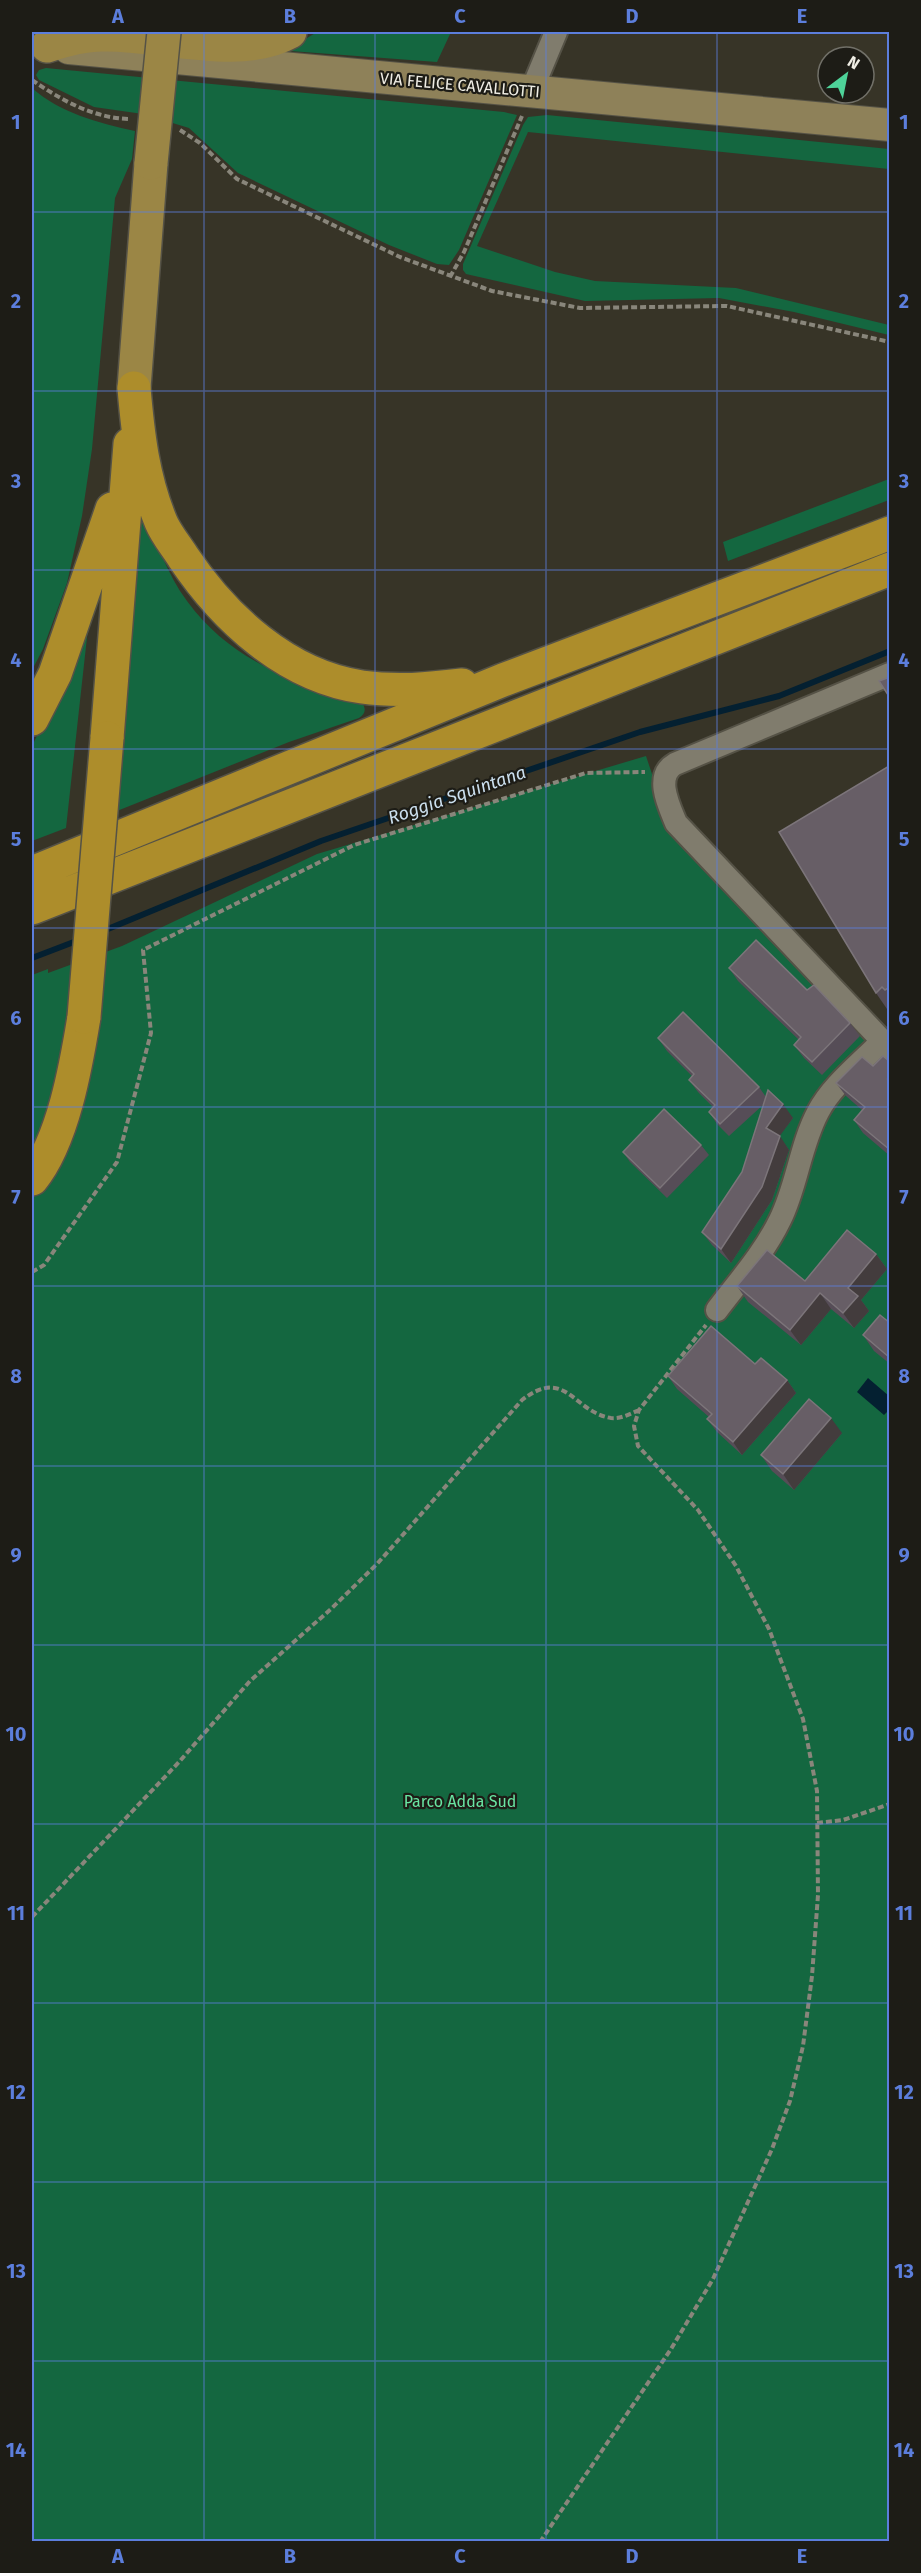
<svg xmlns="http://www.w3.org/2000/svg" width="921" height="2573" viewBox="0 0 921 2573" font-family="'Fira Sans',sans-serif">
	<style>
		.green { fill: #146740 }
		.water { fill: #042031 }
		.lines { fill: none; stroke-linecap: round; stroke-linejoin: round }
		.stream { stroke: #042031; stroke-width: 6 }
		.street-casing { stroke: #555246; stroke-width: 26 }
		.secondary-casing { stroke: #555246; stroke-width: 34 }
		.primary-casing { stroke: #555246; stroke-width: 36 }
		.highway-casing { stroke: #555246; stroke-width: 36 }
		.path { stroke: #89867b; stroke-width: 4; stroke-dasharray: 6 3; stroke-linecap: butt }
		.street { stroke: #807c6d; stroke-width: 22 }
		.secondary { stroke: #8e8159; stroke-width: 32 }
		.primary { stroke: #9b8645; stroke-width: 33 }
		.highway { stroke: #ad8d2b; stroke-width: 33 }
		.primary-bridge-casing { stroke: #555246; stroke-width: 36; stroke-linecap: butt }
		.highway-bridge-casing { stroke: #555246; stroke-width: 36; stroke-linecap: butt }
		.primary-bridge { stroke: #9b8645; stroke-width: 33 }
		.highway-bridge { stroke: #ad8d2b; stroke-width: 33 }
		.wall { fill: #564d57 }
		.shaded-wall { fill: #433c3d }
		.building { fill: #675e66; stroke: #7c757a; stroke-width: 1.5 }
		.grid { fill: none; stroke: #5c7edc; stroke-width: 1.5; stroke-opacity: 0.55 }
		.labels { text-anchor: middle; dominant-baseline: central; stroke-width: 4.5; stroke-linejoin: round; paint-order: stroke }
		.street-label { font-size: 16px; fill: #efede4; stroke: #1d1c16 }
		.park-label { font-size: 16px; fill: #69e5a2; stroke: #1d1c16 }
		.water-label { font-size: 18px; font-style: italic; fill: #cbdfee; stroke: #1d1c16 }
		.neatline { fill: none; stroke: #5c7edc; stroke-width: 2 }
		.grid-label { font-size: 20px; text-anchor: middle; font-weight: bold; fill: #5c7edc }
	</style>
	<rect width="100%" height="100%" fill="#373427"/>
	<path class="green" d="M317 32H451L437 62 277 50 302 41Z
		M46 68 504 112 517 115 459 250 449 265 437 264 389 245 238 173 189 128 143 114 94 107 39 80 36 75 39 70Z
		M32 88C60 113 99 123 135 131L132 159 115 198 92 449 82 516 67 583 43 649 32 670Z
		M547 115 889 149V169L528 132 477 246 555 272 595 281 736 288 889 325V335L794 312 719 298 585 301 466 274 463 270V264L523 125 528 117Z
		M889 479V500L728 561 723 542Z
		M137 493C152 529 164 570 187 601 231 661 293 682 362 702 366 709 366 713 359 718L289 742 117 811Z
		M91 601 66 828 32 841V746L64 680Z
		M646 756 668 822 889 1060V2541H32V975L48 969V973L122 946 317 854Z"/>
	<path class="water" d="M868 1378 889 1396V1410L884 1415 857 1392Z"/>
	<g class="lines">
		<path class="stream" d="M103 931 321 841 640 732 779 696 890 651
			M32 958 79 940"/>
		<defs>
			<path id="street" d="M531 92 556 32
				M890 674 675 764C654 776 669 806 676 823L890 1049
				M717 1310C739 1281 764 1253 780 1220 797 1186 800 1146 818 1112 832 1085 861 1063 882 1041"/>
			<path id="secondary" d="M69 48 890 125"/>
			<path id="primary" d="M47 46C65 40 83 35 102 35 159 33 238 61 290 32
				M134 388 151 163"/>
			<path id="highway" d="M134 388C138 435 143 478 161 522 166 534 176 546 183 557 224 618 286 676 362 687 396 692 429 689 462 685
				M32 719 55 674 112 509
				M107 738 130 444
				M32 873 503 680 890 533
				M32 908 890 569
				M32 1179C63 1141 76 1066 84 1017"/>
		</defs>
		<use href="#street" class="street-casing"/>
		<use href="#secondary" class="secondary-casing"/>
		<use href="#primary" class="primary-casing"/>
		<use href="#highway" class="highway-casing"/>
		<path class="path" d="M32 80C61 100 93 118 129 119
			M180 130 200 143 237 179 400 257 492 291 580 308 727 306 890 342
			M450 277 464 252 522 116
			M32 1272 44 1265 117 1162 151 1033 143 950 354 845 586 773 645 772
			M817 1823 843 1820 890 1804
			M32 1917 179 1762 250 1681 332 1608 377 1564 522 1400C566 1366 573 1412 611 1418 621 1419 630 1414 639 1410
			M540 2542 671 2349 713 2279 772 2149 790 2101 803 2046 812 1976 818 1895 817 1791 803 1719 769 1629 736 1566 698 1510 638 1446 634 1426 639 1410 706 1325"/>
		<use href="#street" class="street"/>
		<use href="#secondary" class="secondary"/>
		<use href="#primary" class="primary"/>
		<use href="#highway" class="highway"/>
		<defs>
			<path id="primary-bridge" d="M151 163 164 32"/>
			<path id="highway-bridge" d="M84 1017 107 738"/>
		</defs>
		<use href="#primary-bridge" class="primary-bridge-casing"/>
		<use href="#highway-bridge" class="highway-bridge-casing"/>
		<use href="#primary-bridge" class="primary-bridge"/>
		<use href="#highway-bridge" class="highway-bridge"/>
	</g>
	<path class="wall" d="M890 767V1006L887 1009 876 993Z
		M729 968 807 990 850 1023 860 1036 822 1075 804 1058 794 1045 799 1040 738 981Z
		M658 1038 759 1087 766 1097 793 1118 779 1136 789 1150 772 1200 731 1263 712 1245 702 1232 742 1172 764 1104 729 1136 717 1124 709 1112 713 1107 698 1092 689 1080 692 1076 667 1051Z
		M890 1062V1156L863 1133 854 1120 862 1110 846 1096 836 1083 873 1066Z
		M701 1145 709 1155 667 1198 630 1162 623 1152Z
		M876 1254 887 1269 861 1300 869 1311 854 1328 831 1309 801 1345 748 1302 737 1286 805 1281Z
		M890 1323V1364L874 1351 863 1335Z
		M755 1364 787 1380 796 1393 742 1455 717 1432 707 1419 709 1417 677 1389 668 1376Z
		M842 1433 794 1490 772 1471 761 1455Z"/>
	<path class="shaded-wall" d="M783 1104 793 1118 776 1141 766 1128Z
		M780 1136 789 1150 772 1200 731 1263 721 1249Z
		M876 1254 887 1269 861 1300 869 1311 854 1328 843 1313 848 1288Z
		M820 1293 831 1309 801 1345 790 1330Z
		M787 1380 796 1393 742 1455 733 1442Z
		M831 1418 842 1433 794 1490 783 1474Z"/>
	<path class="building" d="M890 677V698L879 681Z
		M889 766 890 987 885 990 882 987 876 993 779 832Z
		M756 940 807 990 814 985 850 1023 812 1062 794 1045 801 1037 729 968Z
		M683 1012 759 1087 720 1124 709 1112 715 1105 689 1080 694 1074 658 1038Z
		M883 1056 890 1062V1078L888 1079 890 1080V1150L854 1120 865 1107 836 1083 862 1057 873 1066Z
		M768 1090 783 1104 766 1128 780 1136 762 1187 721 1249 702 1232 742 1172Z
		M664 1109 701 1145 660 1188 623 1152Z
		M847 1230 876 1254 848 1288 858 1296 843 1313 820 1293 790 1330 737 1286 767 1250 805 1281Z
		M880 1315 890 1323V1358L863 1335Z
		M711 1326 755 1364 761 1358 787 1380 733 1442 707 1419 712 1414 668 1376Z
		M809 1399 831 1418 783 1474 761 1455Z"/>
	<path class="grid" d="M204 32V2542M375 32V2542M546 32V2542M717 32V2542M32 212H890M32 391H890M32 570H890M32 749H890M32 928H890M32 1107H890M32 1286H890M32 1466H890M32 1645H890M32 1824H890M32 2003H890M32 2182H890M32 2361H890"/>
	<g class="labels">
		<g class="street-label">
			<text transform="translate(460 85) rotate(5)">VIA FELICE CAVALLOTTI</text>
		</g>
		<g class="park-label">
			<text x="460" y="1801">Parco Adda Sud</text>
		</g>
		<g class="water-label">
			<text transform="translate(457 795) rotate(-19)">Roggia Squintana</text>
		</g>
	</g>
	<rect width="921" height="2573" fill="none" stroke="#1d1c16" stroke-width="66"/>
	<g transform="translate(846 75) rotate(32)"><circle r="28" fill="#1d1c16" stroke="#717068" stroke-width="1.5"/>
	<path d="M0-4.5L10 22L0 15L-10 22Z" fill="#4ed399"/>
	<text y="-9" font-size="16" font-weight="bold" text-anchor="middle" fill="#efede4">N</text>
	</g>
	<rect x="33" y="33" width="855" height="2507" class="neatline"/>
	<g class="grid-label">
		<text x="118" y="23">A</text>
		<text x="290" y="23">B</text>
		<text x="460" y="23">C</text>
		<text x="632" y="23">D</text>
		<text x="802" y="23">E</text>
		<text x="16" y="129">1</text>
		<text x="904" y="129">1</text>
		<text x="16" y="308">2</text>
		<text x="904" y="308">2</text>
		<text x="16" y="488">3</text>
		<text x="904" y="488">3</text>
		<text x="16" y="667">4</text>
		<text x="904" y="667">4</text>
		<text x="16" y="846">5</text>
		<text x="904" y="846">5</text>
		<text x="16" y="1025">6</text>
		<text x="904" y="1025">6</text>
		<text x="16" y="1204">7</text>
		<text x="904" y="1204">7</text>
		<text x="16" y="1383">8</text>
		<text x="904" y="1383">8</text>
		<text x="16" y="1562">9</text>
		<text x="904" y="1562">9</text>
		<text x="16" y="1741">10</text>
		<text x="904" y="1741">10</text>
		<text x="16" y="1920">11</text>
		<text x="904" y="1920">11</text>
		<text x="16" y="2099">12</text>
		<text x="904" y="2099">12</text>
		<text x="16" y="2278">13</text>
		<text x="904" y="2278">13</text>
		<text x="16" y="2457">14</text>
		<text x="904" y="2457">14</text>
		<text x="118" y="2563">A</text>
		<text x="290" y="2563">B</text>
		<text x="460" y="2563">C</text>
		<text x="632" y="2563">D</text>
		<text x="802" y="2563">E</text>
	</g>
</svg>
